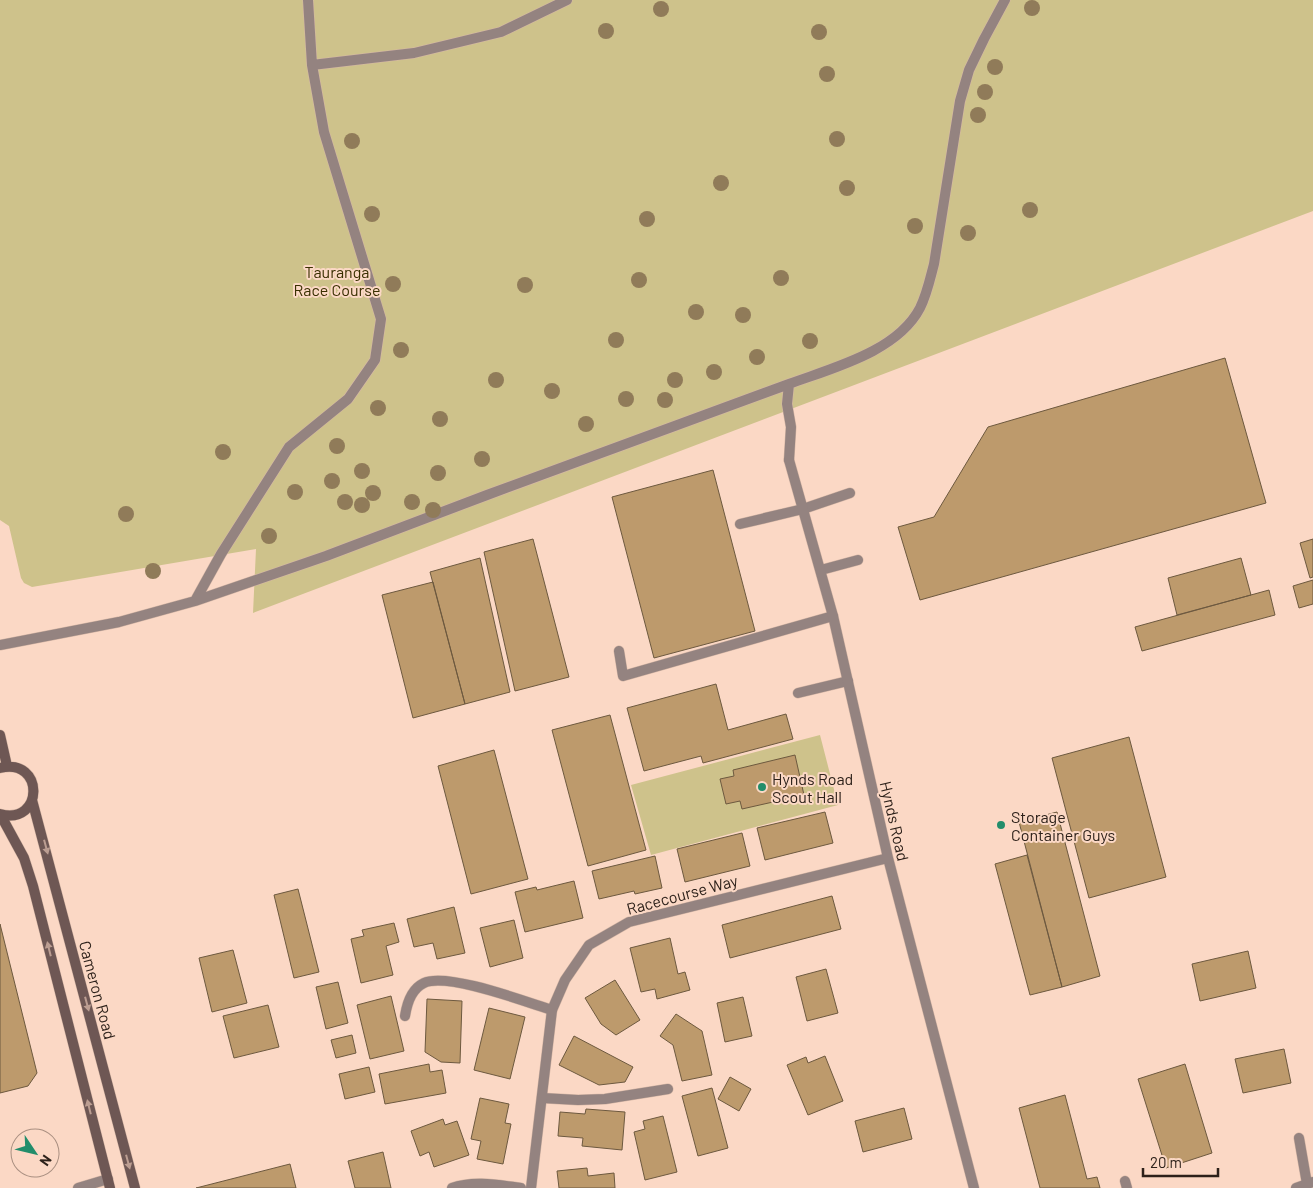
<svg xmlns="http://www.w3.org/2000/svg" width="1313" height="1188" viewBox="0 0 1313 1188" font-family="Barlow,sans-serif">
	<style>
		.green { fill: #cec28b }
		.building { fill: #bd9a6c; stroke: #6d593f }
		.lines { fill: none; stroke-linecap: round; stroke-linejoin: round }
		.lane-casing { stroke: #d6b7a6; stroke-width: 11 }
		.street-casing { stroke: #d6b7a6; stroke-width: 11 }
		.secondary-casing { stroke: #d6b7a6; stroke-width: 11 }
		.lane { stroke: #948380; stroke-width: 10 }
		.street { stroke: #948380; stroke-width: 10 }
		.secondary { stroke: #6e5754; stroke-width: 10 }
		.tree { fill: #907b59 }
		.oneway { fill: #bc9e92 }
		.poi-dot { fill: #228d6b; stroke: #fbd8c5; stroke-width: 2 }
		.labels { text-anchor: middle; dominant-baseline: central; stroke-width: 4; stroke-linejoin: round; paint-order: stroke }
		.park-label { font-size: 16px; fill: #392f01; stroke: #fbd8c5 }
		.poi-label { font-size: 16px; fill: #2d211a; stroke: #fbd8c5; text-anchor: start }
		.street-label { font-size: 16px; fill: #2d211a; stroke: #fbd8c5 }
	</style>
	<rect width="100%" height="100%" fill="#fbd8c5"/>
	<path class="green" d="M0 0H1313V211L253 613 256 549 32 587 24 583 21 578 9 526 0 520Z
		M820 735 838 805 651 855 631 785Z"/>
	<path class="building" d="M1225 358 1266 503 920 600 898 527 934 517 988 427Z
		M713 470 755 631 654 658 612 497Z
		M533 539 569 677 515 691 484 552Z
		M1313 539V577L1310 578 1300 543Z
		M480 558 510 692 465 704 430 572Z
		M1241 558 1251 595 1177 615 1168 578Z
		M1313 580V604L1299 608 1293 586Z
		M433 582 465 704 413 718 382 595Z
		M1269 590 1275 615 1142 651 1135 627Z
		M716 684 728 730 786 714 793 739 703 763 701 756 644 771 627 708Z
		M610 715 646 850 588 866 552 730Z
		M1129 737 1166 877 1089 898 1052 758Z
		M494 750 528 879 471 894 438 766Z
		M795 755 804 795 742 809 740 801 726 804 720 779 734 776 733 770Z
		M825 812 833 843 765 860 757 828Z
		M1057 812 1100 976 1062 987 1019 822Z
		M742 833 750 866 685 882 677 849Z
		M1027 855 1062 987 1030 995 995 864Z
		M655 856 662 888 635 894 634 891 599 899 592 871Z
		M574 881 583 918 525 932 515 892 536 887 537 890Z
		M298 889 319 972 294 978 274 895Z
		M832 896 841 929 730 958 722 925Z
		M454 907 465 953 437 959 433 943 414 947 407 919Z
		M514 920 523 958 490 967 480 928Z
		M394 923 399 942 386 946 393 975 361 983 351 939 364 936 362 930Z
		M0 924 37 1073 28 1086 0 1093Z
		M670 938 678 974 685 972 690 990 657 999 655 989 641 992 630 948Z
		M233 950 247 1003 212 1012 199 958Z
		M1248 951 1256 988 1200 1001 1192 964Z
		M826 969 838 1013 807 1021 796 977Z
		M615 980 640 1020 616 1035 601 1024 585 998Z
		M338 982 348 1023 326 1029 316 987Z
		M391 996 404 1051 370 1059 357 1005Z
		M743 997 752 1036 725 1042 717 1003Z
		M427 999 462 1001 460 1063 441 1062 425 1052Z
		M268 1005 279 1047 234 1058 223 1016Z
		M489 1008 525 1017 510 1079 474 1070Z
		M676 1014 702 1031 712 1075 682 1081 673 1045 660 1036Z
		M352 1035 356 1053 336 1058 331 1040Z
		M574 1036 633 1067 625 1082 599 1085 559 1065Z
		M1284 1049 1291 1083 1243 1093 1235 1059Z
		M825 1056 843 1101 808 1115 787 1065 806 1057 808 1063Z
		M429 1064 430 1072 442 1070 446 1093 385 1104 379 1074Z
		M1185 1064 1212 1153 1166 1168 1138 1079Z
		M369 1067 375 1092 345 1099 339 1074Z
		M730 1077 751 1089 739 1111 718 1099Z
		M712 1088 728 1148 698 1156 682 1096Z
		M1065 1095 1087 1179 1097 1177 1100 1188H1040L1019 1108Z
		M480 1098 509 1104 505 1123 511 1124 503 1164 477 1159 481 1141 471 1139Z
		M904 1108 912 1139 863 1152 855 1121Z
		M586 1109 625 1112 622 1150 582 1146 583 1138 558 1136 560 1112 585 1114Z
		M663 1116 677 1172 645 1180 634 1132 645 1129 643 1121Z
		M443 1119 445 1125 457 1121 469 1155 434 1167 429 1152 420 1156 411 1131Z
		M383 1152 391 1188H355L348 1161Z
		M290 1164 296 1188H196Z
		M587 1168 588 1176 614 1173 615 1188H559L557 1171Z"/>
	<g class="lines">
		<defs>
			<path id="lane" d="M312 65 414 53 501 32 567 0
				M789 460 791 427 787 404 789 384C832 368 897 352 920 308 927 294 930 279 934 264L960 101 969 70 984 39 1005 0
				M740 524 803 509 850 493
				M821 570 858 560
				M195 601 221 554 289 447 348 399 375 360 381 319 324 132 312 65 308 0
				M0 645 119 622 195 601 326 556 487 495 789 384
				M619 651 623 676 833 616
				M798 693 848 681
				M405 1016C407 1003 411 989 424 983 447 972 526 1002 552 1010
				M542 1098 578 1100 605 1099 668 1089
				M1299 1138 1307 1184
				M1125 1181 1127 1188
				M78 1188 108 1179
				M452 1188C474 1180 498 1185 521 1188"/>
			<path id="street" d="M789 460 833 616 888 858 974 1188
				M531 1188 552 1010 565 980 589 945 629 922 888 858
				M1296 1188 1313 1182"/>
			<path id="secondary" d="M0 735 7 766
				M0 768C45 757 44 826 0 814
				M32 800 135 1188
				M0 814 24 858 33 886 110 1188"/>
		</defs>
		<use href="#lane" class="lane-casing"/>
		<use href="#street" class="street-casing"/>
		<use href="#secondary" class="secondary-casing"/>
		<use href="#lane" class="lane"/>
		<use href="#street" class="street"/>
		<use href="#secondary" class="secondary"/>
	</g>
	<g class="tree">
		<circle cx="1032" cy="8" r="8"/>
		<circle cx="661" cy="9" r="8"/>
		<circle cx="606" cy="31" r="8"/>
		<circle cx="819" cy="32" r="8"/>
		<circle cx="995" cy="67" r="8"/>
		<circle cx="827" cy="74" r="8"/>
		<circle cx="985" cy="92" r="8"/>
		<circle cx="978" cy="115" r="8"/>
		<circle cx="837" cy="139" r="8"/>
		<circle cx="352" cy="141" r="8"/>
		<circle cx="721" cy="183" r="8"/>
		<circle cx="847" cy="188" r="8"/>
		<circle cx="1030" cy="210" r="8"/>
		<circle cx="372" cy="214" r="8"/>
		<circle cx="647" cy="219" r="8"/>
		<circle cx="915" cy="226" r="8"/>
		<circle cx="968" cy="233" r="8"/>
		<circle cx="781" cy="278" r="8"/>
		<circle cx="639" cy="280" r="8"/>
		<circle cx="393" cy="284" r="8"/>
		<circle cx="525" cy="285" r="8"/>
		<circle cx="696" cy="312" r="8"/>
		<circle cx="743" cy="315" r="8"/>
		<circle cx="616" cy="340" r="8"/>
		<circle cx="810" cy="341" r="8"/>
		<circle cx="401" cy="350" r="8"/>
		<circle cx="757" cy="357" r="8"/>
		<circle cx="714" cy="372" r="8"/>
		<circle cx="496" cy="380" r="8"/>
		<circle cx="675" cy="380" r="8"/>
		<circle cx="552" cy="391" r="8"/>
		<circle cx="626" cy="399" r="8"/>
		<circle cx="665" cy="400" r="8"/>
		<circle cx="378" cy="408" r="8"/>
		<circle cx="440" cy="419" r="8"/>
		<circle cx="586" cy="424" r="8"/>
		<circle cx="337" cy="446" r="8"/>
		<circle cx="223" cy="452" r="8"/>
		<circle cx="482" cy="459" r="8"/>
		<circle cx="362" cy="471" r="8"/>
		<circle cx="438" cy="473" r="8"/>
		<circle cx="332" cy="481" r="8"/>
		<circle cx="295" cy="492" r="8"/>
		<circle cx="373" cy="493" r="8"/>
		<circle cx="345" cy="502" r="8"/>
		<circle cx="412" cy="502" r="8"/>
		<circle cx="362" cy="505" r="8"/>
		<circle cx="433" cy="510" r="8"/>
		<circle cx="126" cy="514" r="8"/>
		<circle cx="269" cy="536" r="8"/>
		<circle cx="153" cy="571" r="8"/>
	</g>
	<defs><path id="oneway-solid" d="M-6-.8H1V-3.2L6.5 0L1 3.2V.8H-6Z" transform="scale(1.25)"/></defs>
	<g class="oneway">
		<use href="#oneway-solid" transform="translate(46 847) rotate(75)"/>
		<use href="#oneway-solid" transform="translate(49 949) rotate(-104)"/>
		<use href="#oneway-solid" transform="translate(87 1004) rotate(75)"/>
		<use href="#oneway-solid" transform="translate(89 1107) rotate(-104)"/>
		<use href="#oneway-solid" transform="translate(128 1162) rotate(75)"/>
	</g>
	<g class="poi-dot">
		<circle cx="762" cy="787" r="5"/>
		<circle cx="1001" cy="825" r="5"/>
	</g>
	<g class="labels">
		<g class="park-label">
			<text x="337" y="271">Tauranga<tspan x="337" dy="18">Race Course</tspan></text>
		</g>
		<g class="poi-label">
			<text x="772" y="778">Hynds Road<tspan x="772" dy="18">Scout Hall</tspan></text>
			<text x="1011" y="816">Storage<tspan x="1011" dy="18">Container Guys</tspan></text>
		</g>
		<g class="street-label">
			<text transform="translate(895 821) rotate(77)">Hynds Road</text>
			<text transform="translate(682 894) rotate(-15)">Racecourse Way</text>
			<text transform="translate(98 990) rotate(75)">Cameron Road</text>
		</g>
	</g>
	<g transform="translate(35 1153) rotate(125)"><circle r="24" fill="#fbd8c5" stroke="#a98f81"/>
	<path d="M0-4L9 19L0 12L-9 19Z" fill="#228d6b"/>
	<text y="-8" font-size="14" font-weight="bold" text-anchor="middle" fill="#2d211a">N</text>
	</g>
	<path d="M1143 1168v8h75v-8" fill="none" stroke="#2d211a" stroke-width="2.5"/>
	<text x="1150" y="1168" font-size="15" fill="#2d211a" stroke="#fbd8c5" stroke-width="4" paint-order="stroke">20 m</text>
</svg>
